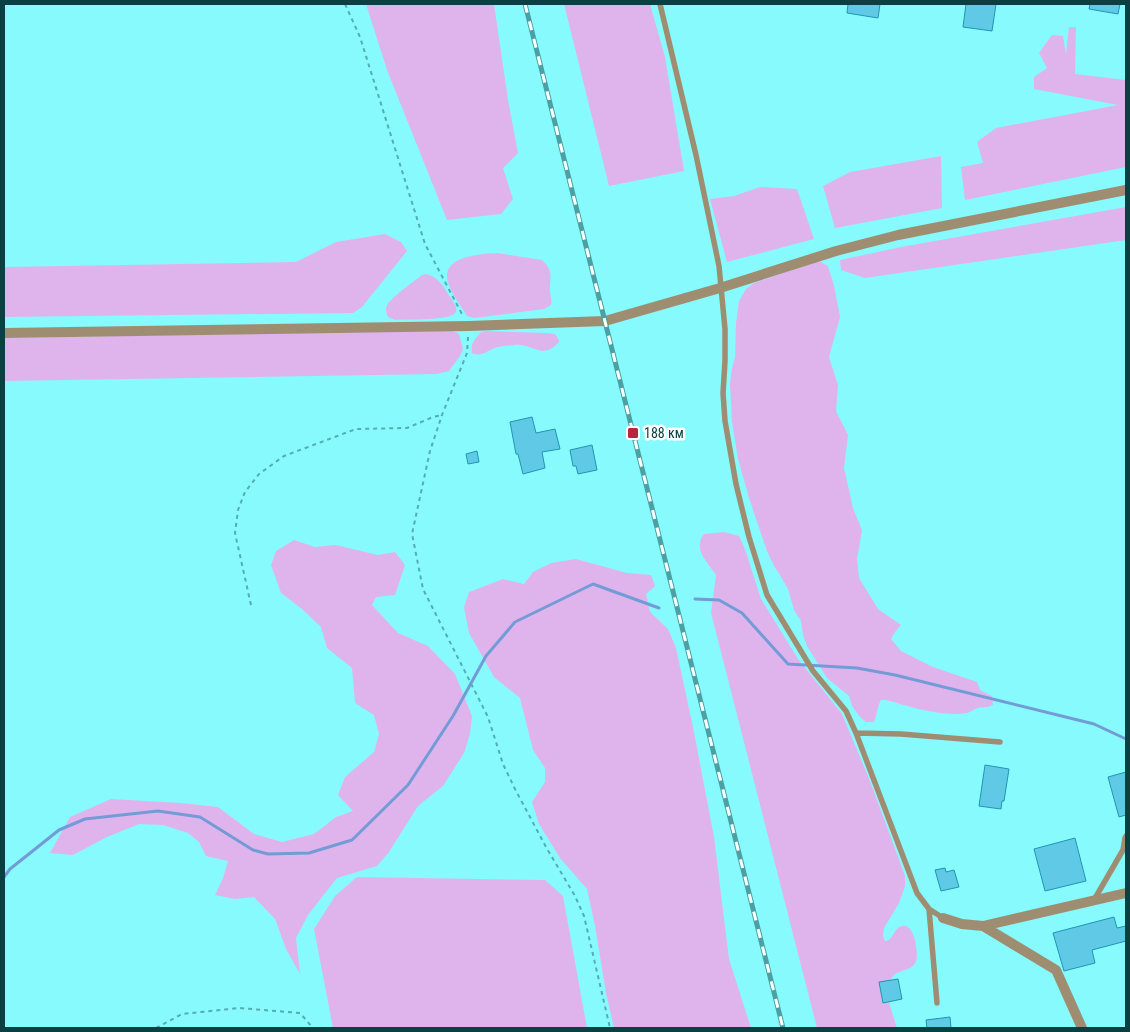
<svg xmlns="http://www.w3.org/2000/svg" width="1130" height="1032" viewBox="0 0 1130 1032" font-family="'Roboto Condensed',sans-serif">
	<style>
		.green { fill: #dfb4ed }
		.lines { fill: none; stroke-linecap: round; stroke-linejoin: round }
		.stream { stroke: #739bd6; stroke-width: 3 }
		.building { fill: #60cae6; stroke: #1f96b1 }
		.path { stroke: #54adb1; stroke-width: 2; stroke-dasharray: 4 4; stroke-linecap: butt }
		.service { stroke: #9f8d72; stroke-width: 5.5 }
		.minor { stroke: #9f8d72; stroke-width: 10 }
		.rail-casing { stroke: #4ba0a3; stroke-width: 5 }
		.rail { stroke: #fff; stroke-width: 3; stroke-dasharray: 9; stroke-linecap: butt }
		.poi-dot { fill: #b8263e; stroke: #fff; stroke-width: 2 }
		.labels { text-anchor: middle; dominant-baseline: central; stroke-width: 5; stroke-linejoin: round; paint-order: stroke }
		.poi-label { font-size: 14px; fill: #0b4042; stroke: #fff; text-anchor: start }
	</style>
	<rect width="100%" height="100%" fill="#87fafe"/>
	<path class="green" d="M366 4H494L508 100 518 153 503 168 513 199 501 214 447 220 387 70Z
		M564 4H650L665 57 684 171 609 186Z
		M1069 27H1076L1075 74 1126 80V167L965 200 961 167 983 163 977 142 996 128 1118 105 1034 89V77L1047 68 1039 53 1052 35 1063 36 1066 54Z
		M941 156 942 208 835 228 823 186 850 172Z
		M760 187 797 189 814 239 727 262 710 199 734 196Z
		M1126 207V240L865 278 841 270 840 260 901 247Z
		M385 234 401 242 407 251 362 307 353 313 4 317V267L296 262 336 242Z
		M497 253 542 260C555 272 549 278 550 292 551 297 552 300 551 305L544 309 513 313 474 318 467 316C461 306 451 293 448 282 440 256 481 254 497 253Z
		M819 261 828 266 834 286 840 317 829 357 838 385 836 411 848 435 844 468 853 508 862 530 857 559 859 578 878 609 901 625 895 632 891 639 901 651 933 667 977 682 980 690 992 696 993 705C988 708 983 707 978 708 974 709 971 712 967 713 940 717 912 707 886 700H881C877 707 877 715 874 722H866L860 717 852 706 849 696 827 678 807 646 803 635 801 621 794 610 788 589 780 575 774 566 767 551 749 498 738 459 732 422 730 384 732 368 735 357 736 323 739 301 746 289 754 283Z
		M426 274C438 277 442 284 448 294 451 299 458 306 456 312 452 321 405 319 395 320L388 317C386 313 385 309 387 305 393 296 413 282 422 275Z
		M451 330 459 334 463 349 460 356 449 371 437 374 4 381V338Z
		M487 331 546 333 555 334 559 340V342C541 361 534 343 514 345 509 346 503 346 498 347 489 349 482 358 472 353 470 344 475 339 481 332Z
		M724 532 739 536 745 549 761 599 798 659 842 714 870 781 905 876V886L899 903 884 928 883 936 885 941 889 940C892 937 895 930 898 928 914 916 919 953 916 961 911 974 894 967 890 982 885 997 893 1014 897 1028H817L711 613 716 575C708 563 692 549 704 534Z
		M294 540 315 547 336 545 378 555 395 552 405 565 395 595 376 597 372 605 398 633 428 646 455 674 472 716 470 734 464 753 443 786 418 806 389 852 377 866 337 878 308 915 296 938 300 974 286 949 275 919 254 897 235 899 215 895 223 878 228 861 206 856 199 842 188 833 163 825 139 824 107 837 73 855 50 853 70 817 111 799 181 803 218 807 254 834 282 842 314 834 336 817 353 811 338 795 345 777 374 752 379 734 374 715 355 703 352 668 327 648 321 627 302 609 281 593 271 565 276 551Z
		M576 559 627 573 651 575 655 586 646 594 650 612 668 629 676 648 693 727 714 837 729 959 751 1028H614L606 993 595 926 587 889 560 858 539 824 532 802 545 782V768L533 750 520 698 494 677 469 633 464 607 469 592 503 579 524 584 533 572 551 563Z
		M357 877 545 880 563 896 587 1028H333L314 929 335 896Z"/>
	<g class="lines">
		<path class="stream" d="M695 599 719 600 742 613 788 664 857 668 895 675 1094 724 1126 739
			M4 877 10 869 59 830 85 819 158 811 200 817 253 850 268 854 309 853 352 840 408 785 453 716 486 656 515 622 593 584 659 608"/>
	</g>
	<path class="building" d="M848 4H880L878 18 847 13Z
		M966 4H996L992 31 963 27Z
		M1090 4H1120L1118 14 1089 9Z
		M532 417 536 433 555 429 560 449 542 452 545 468 523 474 518 454H516L510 422Z
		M592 445 597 470 578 474 576 466H573L570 450Z
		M477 451 479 462 468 464 466 454Z
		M985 765 1009 769 1004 801H1002L1001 809 979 806Z
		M1126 772V815L1119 817 1108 777Z
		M1075 838 1086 881 1045 891 1034 849Z
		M945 868 946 872 954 870 959 887 941 891 935 870Z
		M1114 917 1117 928 1126 926V941L1092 950 1095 963 1064 971 1053 933Z
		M898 979 902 999 883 1003 879 982Z
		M950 1017 951 1028H927L926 1020Z"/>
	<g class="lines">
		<path class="path" d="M345 4 360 37 425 244 463 316
			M468 337 467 353 442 415 430 451 412 534 423 589 488 717 503 764 515 789 546 847 575 896 584 916 610 1028
			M251 605 235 533 238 510 245 492 259 474 284 456 356 429 407 428 433 417 442 415
			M156 1028 182 1014 239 1008 300 1013 313 1028"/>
		<path class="service" d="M660 4 696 155 719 266 725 329V361L723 393 725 421 736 484 749 537 767 595 813 671 846 711 856 733 917 893 929 909 943 918
			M856 733 901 734 1000 742
			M1094 900 1123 850 1125 838 1126 836
			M929 909 937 1003"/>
		<path class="minor" d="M4 333 469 326 605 321 720 288 836 251 898 235 1126 190
			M943 918 962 924 983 926 1126 893
			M983 926 1056 970 1082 1028"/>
		<defs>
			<path id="rail" d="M525 4 783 1028"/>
		</defs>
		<use href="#rail" class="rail-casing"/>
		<use href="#rail" class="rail"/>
	</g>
	<rect class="poi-dot" x="627" y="427" width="12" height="12" rx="2.5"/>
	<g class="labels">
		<g class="poi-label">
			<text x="644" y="433">188 км</text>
		</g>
	</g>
	<rect width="1130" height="1032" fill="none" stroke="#0b4042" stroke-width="10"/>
</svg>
